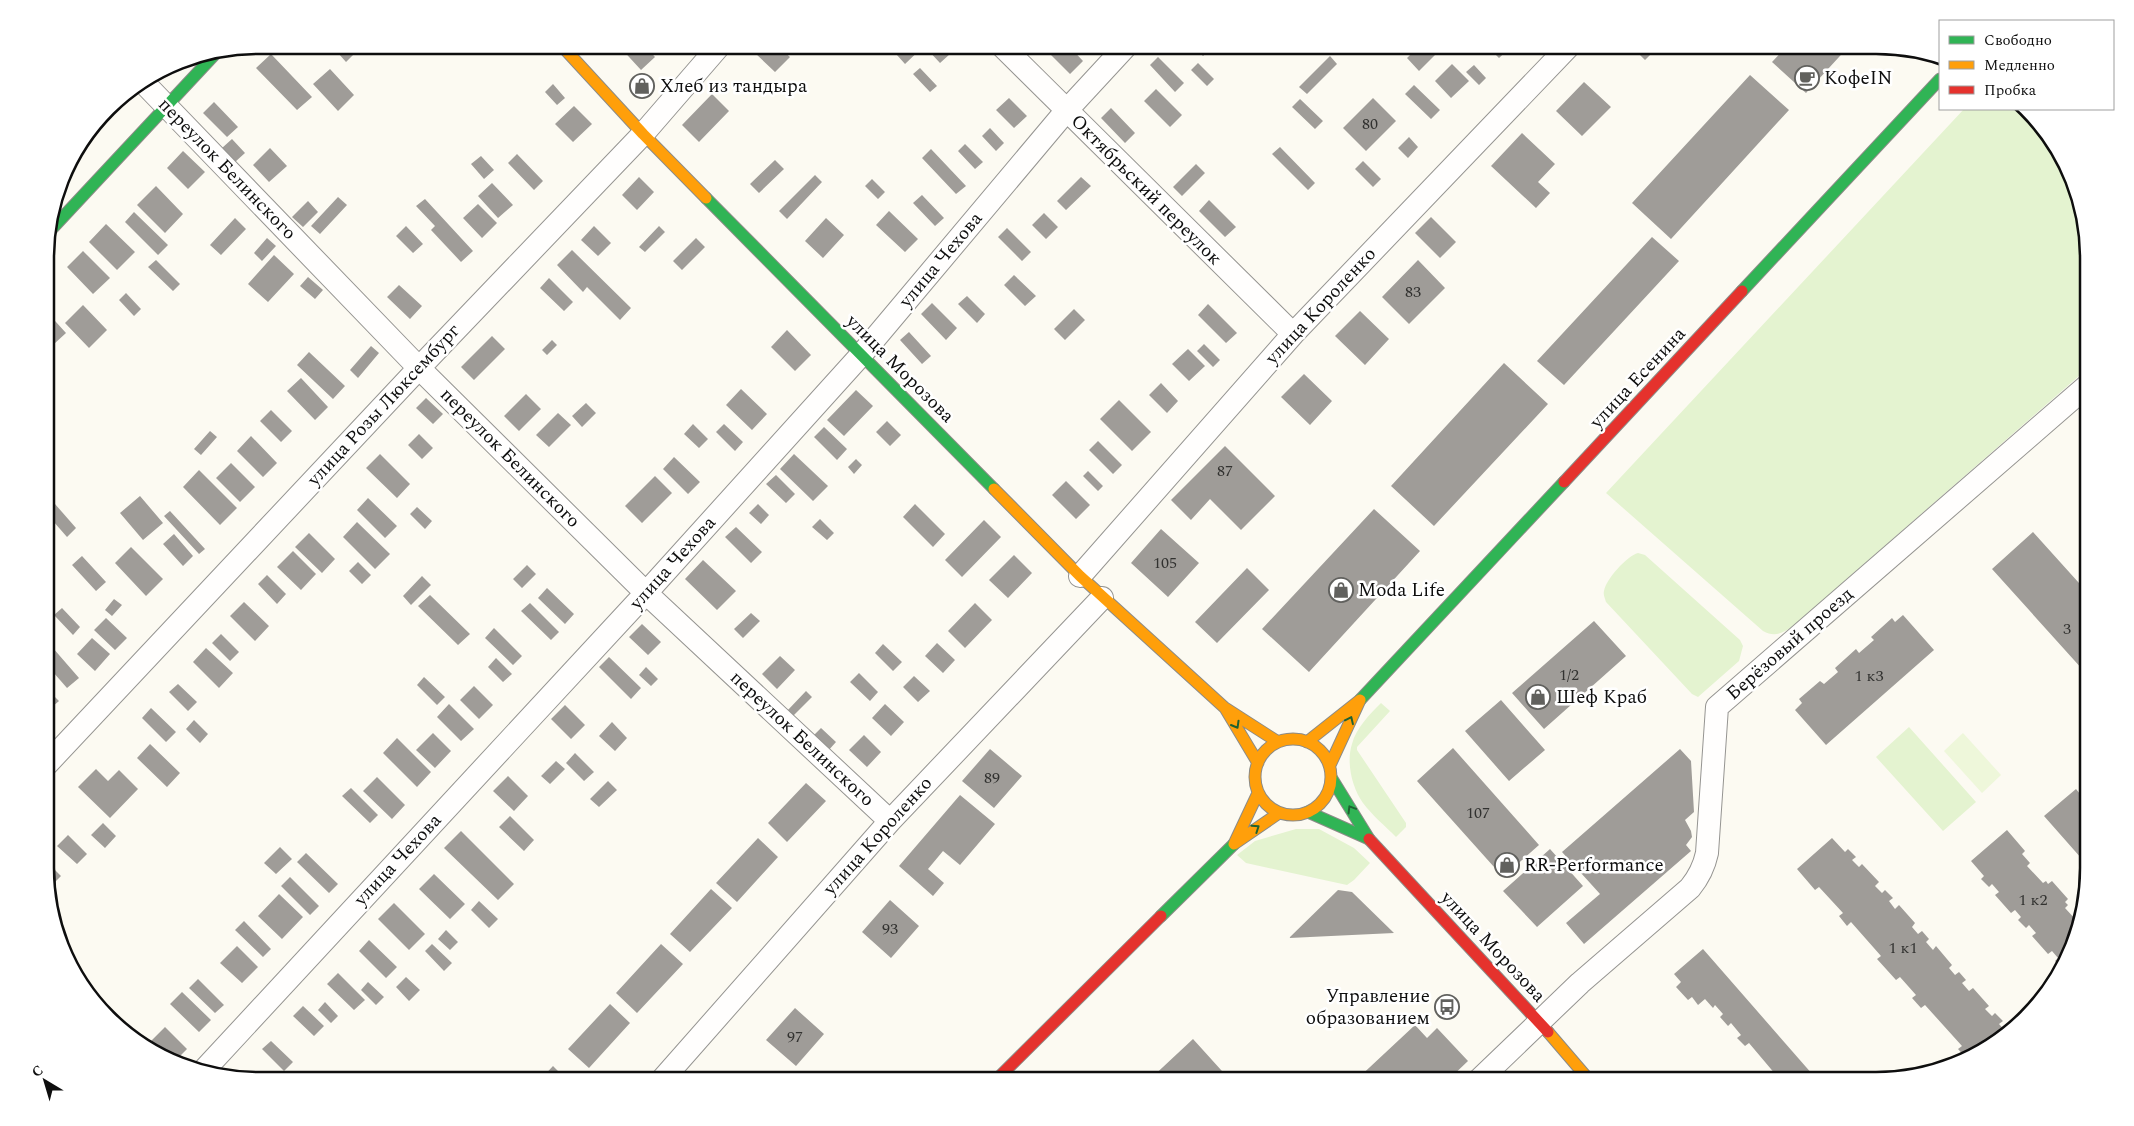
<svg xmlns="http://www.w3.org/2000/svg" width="2134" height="1126" viewBox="0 0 2134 1126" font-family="Spectral,serif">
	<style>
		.green { fill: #e4f3d0 }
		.pitch { fill: #eef7da }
		.building { fill: #9f9c98 }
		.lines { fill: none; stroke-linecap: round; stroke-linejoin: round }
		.street-casing { stroke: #959491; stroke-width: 24 }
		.fast-casing { stroke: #8c8b87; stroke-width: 13 }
		.slow-casing { stroke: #8c8b87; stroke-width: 13 }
		.jam-casing { stroke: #8c8b87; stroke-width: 13 }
		.street { stroke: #fffefd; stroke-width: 22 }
		.fast { stroke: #30b455; stroke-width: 11 }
		.slow { stroke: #ff9f0a; stroke-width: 11 }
		.jam { stroke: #e5322d; stroke-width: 11 }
		.oneway { stroke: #1f6132 }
		.labels { text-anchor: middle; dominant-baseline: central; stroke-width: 5; stroke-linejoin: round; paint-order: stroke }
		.number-label { font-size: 16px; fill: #323230 }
		.poi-label { font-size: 19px; fill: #0e0e0e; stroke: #fff; text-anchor: start }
		.street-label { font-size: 19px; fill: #0e0e0e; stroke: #fff }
		.rim { fill: none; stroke: #0e0e0e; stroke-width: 2.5 }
	</style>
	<rect width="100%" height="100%" fill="#fcfaf2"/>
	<path class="green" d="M1964 109H2026L2053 139 2087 230 2088 368 1792 627C1781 634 1774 637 1763 631L1606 493Z
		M1638 553 1645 555 1740 640 1743 646 1739 661 1698 697 1692 694 1606 602C1605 598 1603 595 1604 591 1606 579 1627 556 1638 553Z
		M1381 703 1390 711 1357 747V750L1406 823V827L1396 837C1385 826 1372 815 1363 803 1352 788 1346 762 1352 744 1356 728 1370 714 1381 703Z
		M1909 727 1976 802 1943 831 1876 757Z
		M1296 829H1319L1354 848 1370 863 1354 880 1347 885 1246 863 1237 855 1255 841Z"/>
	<path class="pitch" d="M1963 733 2001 775 1982 793 1944 751Z"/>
	<path class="building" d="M346 45H355L359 49 346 62 338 53Z
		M476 45H496L487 55Z
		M618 45H644L655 57 641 70Z
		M763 45H777L790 57 775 72 755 53Z
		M888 45H925L905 64Z
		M931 45H960L940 63 927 49Z
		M1058 45H1068L1083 61 1070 74 1049 53Z
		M1192 45H1211L1213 47 1203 56Z
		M1420 45H1425L1435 55 1419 71 1407 58Z
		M1486 45H1513L1499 58Z
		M1630 45H1660L1645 60Z
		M1788 45H1850L1806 93 1772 62Z
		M271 54 312 97 297 110 256 68Z
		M1330 56 1337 64 1307 94 1299 87Z
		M1158 57 1184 83 1175 92 1150 65Z
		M1198 63 1214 79 1207 86 1191 70Z
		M1452 64 1469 81 1451 98 1435 81Z
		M1474 65 1486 78 1479 85 1466 72Z
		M920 68 937 86 930 92 913 74Z
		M330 69 354 95 338 111 313 84Z
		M1750 75 1789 110 1671 239 1632 203Z
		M1584 82 1611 107 1582 136 1556 111Z
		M553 84 565 98 557 105 545 92Z
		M1414 85 1440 110 1431 119 1405 94Z
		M1156 89 1182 115 1170 127 1144 101Z
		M712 94 729 111 699 142 682 125Z
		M1009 98 1027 116 1014 128 996 110Z
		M1373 98 1396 121 1366 151 1343 128Z
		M1300 99 1323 121 1315 129 1292 107Z
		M214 102 238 127 227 137 203 113Z
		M574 106 592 124 573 142 555 124Z
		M1111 108 1135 133 1125 143 1101 118Z
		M990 128 1004 143 996 151 982 136Z
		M1522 133 1555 164 1538 182 1550 193 1536 208 1491 166Z
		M1409 137 1418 147 1408 158 1398 148Z
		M232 139 245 153 235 162 222 148Z
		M965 144 983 162 975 169 958 151Z
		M1280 147 1315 183 1308 190 1272 154Z
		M270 148 287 166 269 182 253 165Z
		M931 149 966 186 956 194 922 158Z
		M183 151 205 172 188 189 167 168Z
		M517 154 543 181 534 190 508 163Z
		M481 156 494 170 484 179 471 164Z
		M775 160 784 169 759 193 750 184Z
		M1363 161 1381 179 1373 187 1355 169Z
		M1196 164 1205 173 1182 196 1173 187Z
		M815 175 822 182 787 219 779 211Z
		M639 177 654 192 637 210 622 195Z
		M1081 177 1091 186 1066 210 1057 201Z
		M872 179 885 192 878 199 865 186Z
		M492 183 513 205 498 218 478 196Z
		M156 186 183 214 165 233 137 205Z
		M922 195 944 218 935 226 913 203Z
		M338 197 347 205 320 234 311 226Z
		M425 199 473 251 461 262 431 230 435 226 416 206Z
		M1209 200 1236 227 1225 237 1199 211Z
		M308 201 318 212 303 227 292 217Z
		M478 204 497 223 482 238 463 218Z
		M889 211 918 239 905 252 876 225Z
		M134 212 168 245 158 255 125 222Z
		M1044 213 1058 227 1046 239 1032 225Z
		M1431 217 1456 242 1440 258 1415 233Z
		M235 218 246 229 221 255 210 245Z
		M826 218 844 235 823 258 805 241Z
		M106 224 135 252 117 270 89 242Z
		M406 226 423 244 413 253 396 236Z
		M594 226 611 243 598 256 581 240Z
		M659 226 665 232 645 252 639 247Z
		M1007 228 1031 252 1022 261 998 237Z
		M1652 237 1679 261 1564 385 1537 361Z
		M267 238 276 246 262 261 254 253Z
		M696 238 705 247 682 270 673 261Z
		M572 250 631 308 620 320 587 287 583 292 557 265Z
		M83 251 110 278 93 294 67 267Z
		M274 255 294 274 268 302 248 284Z
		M156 260 180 284 173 291 148 267Z
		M1418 260 1445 288 1409 324 1382 297Z
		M1014 275 1036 296 1025 306 1004 285Z
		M308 277 323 290 315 299 300 286Z
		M549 278 573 302 564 311 540 288Z
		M399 285 422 306 410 319 387 297Z
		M126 293 141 309 134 316 119 300Z
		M967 296 985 314 977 323 958 304Z
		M932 303 957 328 946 340 921 314Z
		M1208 304 1237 333 1226 343 1198 315Z
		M83 305 107 330 89 348 65 323Z
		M1074 309 1085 320 1065 340 1054 329Z
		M46 311 66 333 54 344 46 336Z
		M1360 311 1389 339 1365 365 1335 336Z
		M787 330 811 355 795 371 771 347Z
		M909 332 931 356 922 364 900 340Z
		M492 336 505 349 474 380 461 367Z
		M552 340 557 345 547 355 542 350Z
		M1204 344 1220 360 1213 367 1197 351Z
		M371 346 379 353 358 378 350 370Z
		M1188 349 1205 366 1189 381 1172 364Z
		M309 352 345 386 333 399 297 365Z
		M1504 363 1548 404 1434 526 1391 486Z
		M1304 374 1332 401 1310 425 1281 397Z
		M301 378 328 407 315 420 287 391Z
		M1161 383 1178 401 1167 413 1149 395Z
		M741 389 767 414 752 430 726 405Z
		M856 390 873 406 844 436 827 420Z
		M526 394 541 409 519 431 504 416Z
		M426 398 443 414 433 424 416 408Z
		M1119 400 1151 432 1132 451 1100 419Z
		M586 403 596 413 582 427 572 416Z
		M271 410 292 431 281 442 260 421Z
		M558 413 571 425 549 447 536 435Z
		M887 421 901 435 890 446 876 432Z
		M693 424 708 439 699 448 684 434Z
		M724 424 743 442 735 451 716 432Z
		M824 427 847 449 837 460 814 437Z
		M210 431 217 437 201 455 194 449Z
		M419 434 433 448 422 459 408 445Z
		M251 436 277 463 263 477 237 451Z
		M1098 441 1122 465 1113 474 1089 450Z
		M1225 446 1275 496 1241 530 1210 499 1191 520 1171 500Z
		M380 454 410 484 397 498 366 468Z
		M794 454 828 486 813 501 780 469Z
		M674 457 700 482 688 494 663 469Z
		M856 459 862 465 854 474 848 467Z
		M231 463 255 487 240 502 216 478Z
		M199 470 237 508 220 525 183 487Z
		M1088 471 1103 486 1098 491 1083 476Z
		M776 475 795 494 786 503 766 484Z
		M655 476 672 493 642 523 625 506Z
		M1066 481 1090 505 1076 519 1052 495Z
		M140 496 163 523 143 540 120 513Z
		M368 498 397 526 385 538 357 510Z
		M55 504 76 528 67 537 46 513Z
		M758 504 769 515 761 524 749 513Z
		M915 504 945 534 933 547 903 517Z
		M417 507 432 521 425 529 410 514Z
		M1374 509 1420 551 1309 672 1262 629Z
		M170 511 205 549 199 554 164 516Z
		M820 519 834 533 827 540 812 527Z
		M984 520 1001 537 962 577 945 560Z
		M357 522 390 554 375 569 343 537Z
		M736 527 762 552 751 563 725 537Z
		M1161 529 1199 563 1168 597 1131 563Z
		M2033 532 2088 593V665L2083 670 1992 569Z
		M309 533 335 559 322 573 295 547Z
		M174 534 193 556 183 566 163 544Z
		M131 547 163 579 146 596 115 563Z
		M293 551 316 574 301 590 277 567Z
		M1014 555 1032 573 1008 598 989 580Z
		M82 556 106 582 96 591 72 565Z
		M703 560 736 591 717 610 685 579Z
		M358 562 371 575 362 584 349 571Z
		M527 565 536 574 522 588 513 579Z
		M1247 568 1269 590 1217 643 1195 622Z
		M267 575 286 594 277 604 258 584Z
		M422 576 431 585 411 605 403 596Z
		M547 588 574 614 565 624 538 598Z
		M430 595 470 634 458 645 418 606Z
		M114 599 122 605 112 616 105 610Z
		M244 602 269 626 255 641 230 616Z
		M530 603 559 632 551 640 521 611Z
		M975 603 992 620 965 648 948 631Z
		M62 608 80 627 73 635 54 615Z
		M751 613 760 621 743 638 734 629Z
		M1903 615 1934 650 1826 745 1795 710 1802 703 1799 699 1820 681 1824 684 1838 672 1835 668 1856 649 1859 653 1874 640 1871 637 1892 618 1895 622Z
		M106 618 127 638 115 650 94 630Z
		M1594 621 1626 656 1544 729 1512 693Z
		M642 624 661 642 648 655 629 637Z
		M494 628 522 656 513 665 485 638Z
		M221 634 239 652 230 661 212 643Z
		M92 638 110 654 95 671 77 654Z
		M46 640 79 678 67 688 46 664Z
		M937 643 955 660 943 673 925 656Z
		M883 644 902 662 893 671 875 653Z
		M206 648 233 673 219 688 193 662Z
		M780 656 795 670 777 689 762 674Z
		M609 657 641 688 631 699 599 667Z
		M496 658 512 674 503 682 488 667Z
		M646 667 658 679 651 686 639 675Z
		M859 673 878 692 870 701 850 682Z
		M914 676 930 691 918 702 903 687Z
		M424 677 445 697 437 705 417 685Z
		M178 684 197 702 188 711 169 692Z
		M474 686 493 705 479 719 460 700Z
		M46 688 59 701 46 712Z
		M806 691 812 697 792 717 787 711Z
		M1501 700 1545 750 1509 781 1465 731Z
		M449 704 474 729 461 741 437 717Z
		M885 704 904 722 891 736 872 718Z
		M565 705 585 725 571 739 551 719Z
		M151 708 176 732 166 742 142 718Z
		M194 720 208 734 200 743 186 729Z
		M612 722 627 738 615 751 599 736Z
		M821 728 836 742 827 752 812 737Z
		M433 733 451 751 435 768 416 750Z
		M864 735 881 752 867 767 849 750Z
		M397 738 431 772 417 787 383 753Z
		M150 744 180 773 167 787 137 758Z
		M1453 748 1539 845 1503 877 1417 781Z
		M990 749 1022 776 994 808 962 781Z
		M1680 749 1691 761 1694 812 1685 820 1691 831 1692 837 1686 845 1691 851 1584 944 1566 923 1600 894 1562 852Z
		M575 753 594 772 584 781 566 763Z
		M2089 754V774L2079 763Z
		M556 761 565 769 550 784 541 776Z
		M96 769 108 781 119 770 138 789 110 818 78 787Z
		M508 776 528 796 514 811 493 791Z
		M377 777 405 805 392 819 363 791Z
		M608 781 617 790 599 807 590 799Z
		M806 783 826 801 787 842 768 823Z
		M351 788 378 815 370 823 342 796Z
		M2076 789 2089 805V867L2044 816Z
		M960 795 995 824 960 865 943 851 928 869 944 883 933 896 899 866Z
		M510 816 534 840 524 851 499 827Z
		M103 823 116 836 105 848 91 835Z
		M2007 830 2025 851 2022 854 2030 863 2027 866 2043 883 2046 881 2048 884 2052 881 2068 899 2065 902 2068 905 2065 908 2077 921 2067 963 2063 969 2055 961 2058 958 2052 951 2048 954 2032 936 2036 933 2029 925 2026 928 2018 920 2021 917 2015 910 2011 913 1995 895 1999 892 1992 884 1989 887 1981 879 1984 876 1971 861Z
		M461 831 514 884 498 900 444 848Z
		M68 835 87 854 77 864 57 846Z
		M758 838 778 857 737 902 716 883Z
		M1832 838 1845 852 1848 849 1856 857 1852 860 1859 867 1862 864 1879 882 1875 886 1882 893 1885 890 1893 898 1889 901 1895 909 1899 905 1915 923 1912 927 1918 934 1922 931 1929 939 1926 942 1933 950 1936 946 1952 965 1949 968 1955 975 1959 972 1966 980 1962 983 1969 991 1973 988 1989 1006 1985 1009 1992 1016 1995 1013 2003 1021 1999 1024 2008 1034 1994 1045 1967 1059 1958 1049 1962 1046 1925 1005 1921 1008 1912 998 1916 995 1900 977 1896 980 1877 959 1881 956 1851 922 1847 926 1839 916 1843 913 1819 887 1815 890 1797 869Z
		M280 847 292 859 276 874 264 863Z
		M1550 849 1583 886 1537 927 1503 891Z
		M306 853 338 884 329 893 297 862Z
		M47 862 61 876 50 887 47 884Z
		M434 874 465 904 450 919 419 889Z
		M290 877 319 906 310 915 281 886Z
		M711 889 732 908 690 952 670 934Z
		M1338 890 1352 892 1394 933 1289 938Z
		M279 894 303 917 282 939 258 916Z
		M890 900 919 926 891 958 862 932Z
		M479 901 498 919 489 928 471 910Z
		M394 903 425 934 409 950 378 919Z
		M244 921 271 949 263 957 235 930Z
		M446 930 458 942 450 950 438 939Z
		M369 940 397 967 386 978 359 951Z
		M432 944 452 963 444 971 425 951Z
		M661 944 683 964 637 1013 616 993Z
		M237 946 258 967 242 983 220 963Z
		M1703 949 1813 1075 1806 1081H1781L1749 1043 1745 1046 1737 1038 1741 1035 1731 1023 1728 1026 1720 1017 1723 1014 1715 1005 1713 1008 1705 999 1698 1005 1692 997 1688 1000 1676 987 1681 982 1674 974Z
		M338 973 365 1000 354 1010 327 984Z
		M406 977 420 990 409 1001 396 987Z
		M198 979 224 1005 215 1013 189 988Z
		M368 982 384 997 376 1005 361 990Z
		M182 992 211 1020 199 1032 170 1004Z
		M325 1002 338 1016 331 1023 318 1010Z
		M610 1004 630 1023 589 1068 568 1049Z
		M303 1006 324 1026 314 1036 293 1016Z
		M795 1008 824 1034 796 1066 766 1040Z
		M1415 1025 1427 1038 1437 1028 1468 1061 1447 1081H1355Z
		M165 1027 187 1049 174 1062 171 1061 151 1041Z
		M143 1038 162 1057V1058L139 1042Z
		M1193 1039 1231 1081H1148Z
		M271 1041 293 1062 284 1071 262 1049Z
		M553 1066 568 1081H539Z
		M264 1075 270 1081H258Z"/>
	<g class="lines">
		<defs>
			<path id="street" d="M1001 45 1293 334
				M143 82 419 368 646 593 890 821
				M1080 576 1293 334 1570 45
				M47 764 419 368 643 134 720 45
				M205 1069 646 593 861 355 1066 111 1127 45
				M661 1081 890 821 1102 598
				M1478 1081 1580 983 1690 888C1699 877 1704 867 1707 853L1717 707 2088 385"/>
			<path id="fast" d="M706 198 994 489
				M48 233 216 53
				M1742 291 1940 79
				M1360 700 1564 482
				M1308 812 1369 839 1332 779
				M1161 916 1234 844"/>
			<path id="slow" d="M561 45 643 134 706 198
				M994 489 1080 576 1225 708
				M1255 777a38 38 0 1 1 76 0a38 38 0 1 1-76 0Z
				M1307 742 1360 700 1330 765
				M1258 763 1225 708 1278 742
				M1258 793 1234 844 1279 813
				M1548 1032 1590 1081"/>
			<path id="jam" d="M1564 482 1742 291
				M1369 839 1548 1032
				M995 1081 1161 916"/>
		</defs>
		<use href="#street" class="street-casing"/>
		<use href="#fast" class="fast-casing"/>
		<use href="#slow" class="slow-casing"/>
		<use href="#jam" class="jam-casing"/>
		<use href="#street" class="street"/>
		<use href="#fast" class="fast"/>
		<use href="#slow" class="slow"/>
		<use href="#jam" class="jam"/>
	</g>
	<defs><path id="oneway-chevron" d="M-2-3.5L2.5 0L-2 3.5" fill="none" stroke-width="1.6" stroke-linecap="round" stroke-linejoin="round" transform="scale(1.25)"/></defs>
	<g class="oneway">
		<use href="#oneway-chevron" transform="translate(1350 720) rotate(-65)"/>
		<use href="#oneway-chevron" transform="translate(1236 725) rotate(60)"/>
		<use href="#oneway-chevron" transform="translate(1351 809) rotate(-121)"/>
		<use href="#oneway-chevron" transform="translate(1256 828) rotate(-34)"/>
	</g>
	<defs>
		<symbol id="cafe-ring" viewBox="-11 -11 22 22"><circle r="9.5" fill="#fff" stroke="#61615e" stroke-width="1.5"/><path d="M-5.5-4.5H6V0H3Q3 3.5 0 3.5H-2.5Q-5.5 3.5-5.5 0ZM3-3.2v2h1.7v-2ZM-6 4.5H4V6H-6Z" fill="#61615e"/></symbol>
		<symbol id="shop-ring" viewBox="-11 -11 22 22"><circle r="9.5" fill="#fff" stroke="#61615e" stroke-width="1.5"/><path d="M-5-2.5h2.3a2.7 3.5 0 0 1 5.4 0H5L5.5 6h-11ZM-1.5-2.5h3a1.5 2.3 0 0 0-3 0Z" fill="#61615e"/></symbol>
		<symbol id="bus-ring" viewBox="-11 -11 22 22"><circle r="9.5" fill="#fff" stroke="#61615e" stroke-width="1.5"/><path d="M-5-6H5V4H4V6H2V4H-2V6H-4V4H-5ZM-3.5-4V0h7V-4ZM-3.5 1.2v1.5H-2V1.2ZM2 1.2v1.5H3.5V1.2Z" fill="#61615e"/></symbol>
	</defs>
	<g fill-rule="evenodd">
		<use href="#cafe-ring" x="1793" y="64" width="28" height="28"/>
		<use href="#shop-ring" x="628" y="72" width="28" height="28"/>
		<use href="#shop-ring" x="1327" y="576" width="28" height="28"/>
		<use href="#shop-ring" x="1524" y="683" width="28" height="28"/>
		<use href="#shop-ring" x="1493" y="851" width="28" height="28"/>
		<use href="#bus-ring" x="1433" y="993" width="28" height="28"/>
	</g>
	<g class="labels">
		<g class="number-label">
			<text x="1370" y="124">80</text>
			<text x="1413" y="292">83</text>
			<text x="1225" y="471">87</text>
			<text x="1165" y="563">105</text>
			<text x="2067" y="629">3</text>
			<text x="1569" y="675">1/2</text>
			<text x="1869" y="676">1 к3</text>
			<text x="992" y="778">89</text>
			<text x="1478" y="813">107</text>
			<text x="2033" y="900">1 к2</text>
			<text x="890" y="929">93</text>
			<text x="1903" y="948">1 к1</text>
			<text x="795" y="1037">97</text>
		</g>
		<g class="poi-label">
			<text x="1824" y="78">КофеIN</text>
			<text x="660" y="86">Хлеб из тандыра</text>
			<text x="1358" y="590">Moda Life</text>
			<text x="1556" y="697">Шеф Краб</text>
			<text x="1524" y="865">RR-Performance</text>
			<text x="1430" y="996" text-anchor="end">Управление<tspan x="1430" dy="22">образованием</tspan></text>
		</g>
		<g class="street-label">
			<text transform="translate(227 169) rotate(46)">переулок Белинского</text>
			<text transform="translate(1146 190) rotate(45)">Октябрьский переулок</text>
			<text transform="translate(941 260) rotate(-50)">улица Чехова</text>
			<text transform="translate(1321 306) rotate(-47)">улица Короленко</text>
			<text transform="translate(900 369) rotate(45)">улица Морозова</text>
			<text transform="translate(1638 378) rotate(-47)">улица Есенина</text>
			<text transform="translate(384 405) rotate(-47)">улица Розы Люксембург</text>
			<text transform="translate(510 458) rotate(45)">переулок Белинского</text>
			<text transform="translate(673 563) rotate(-48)">улица Чехова</text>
			<text transform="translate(1790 644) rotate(-41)">Берёзовый проезд</text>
			<text transform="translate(802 739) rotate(43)">переулок Белинского</text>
			<text transform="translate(878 836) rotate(-48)">улица Короленко</text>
			<text transform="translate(398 860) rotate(-47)">улица Чехова</text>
			<text transform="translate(1493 947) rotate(47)">улица Морозова</text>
		</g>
	</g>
	<path d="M0 0H2134V1126H0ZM258 54H1876A204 204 0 0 1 2080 258V868A204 204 0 0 1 1876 1072H258A204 204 0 0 1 54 868V258A204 204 0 0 1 258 54Z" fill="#fff" fill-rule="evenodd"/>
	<path class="rim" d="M258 54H1876A204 204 0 0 1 2080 258V868A204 204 0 0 1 1876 1072H258A204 204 0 0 1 54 868V258A204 204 0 0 1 258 54Z"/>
	<rect x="1939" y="20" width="175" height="90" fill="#ffffff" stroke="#9f9f9f"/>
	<rect x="1949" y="36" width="25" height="8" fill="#30b455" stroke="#9f9f9f"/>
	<text x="1984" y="45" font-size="15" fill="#0e0e0e">Свободно</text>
	<rect x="1949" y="61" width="25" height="8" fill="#ff9f0a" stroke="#9f9f9f"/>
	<text x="1984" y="70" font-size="15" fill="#0e0e0e">Медленно</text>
	<rect x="1949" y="86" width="25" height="8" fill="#e5322d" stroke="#9f9f9f"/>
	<text x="1984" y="95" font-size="15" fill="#0e0e0e">Пробка</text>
	<g transform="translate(45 1081) rotate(322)" stroke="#ffffff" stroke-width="4" paint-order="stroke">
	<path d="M0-4L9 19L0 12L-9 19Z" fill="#0e0e0e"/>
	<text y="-8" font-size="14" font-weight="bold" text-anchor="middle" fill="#0e0e0e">С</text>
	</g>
</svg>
